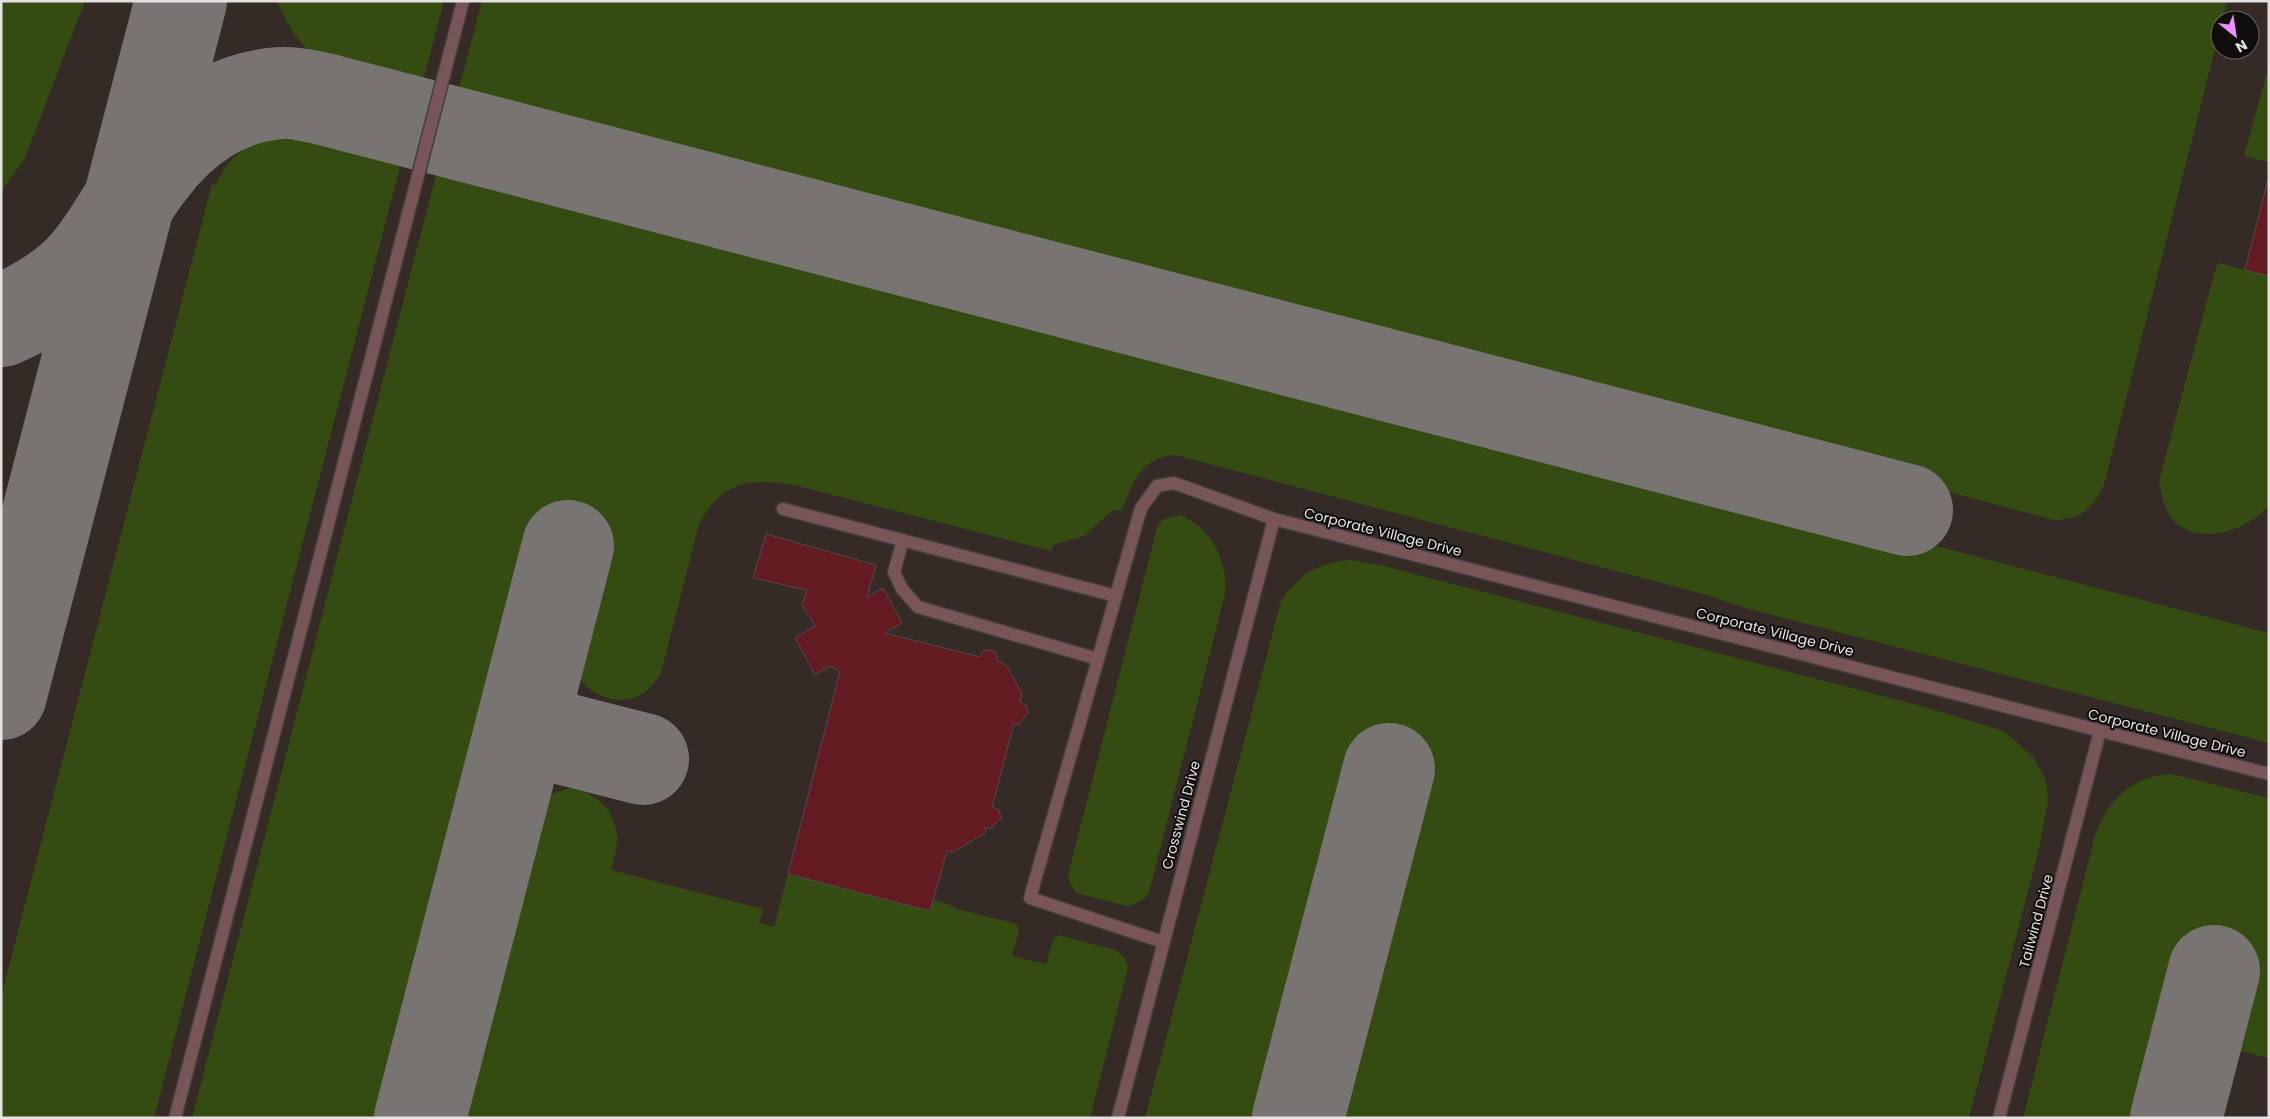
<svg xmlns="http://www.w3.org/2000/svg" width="2270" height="1119" viewBox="0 0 2270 1119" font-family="Poppins,sans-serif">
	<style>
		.built { fill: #352a25; fill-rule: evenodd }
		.green { fill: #344c11 }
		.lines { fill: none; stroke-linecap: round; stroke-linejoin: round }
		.taxiway { stroke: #787472; stroke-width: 92 }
		.building { fill: #631a20; stroke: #514b4b }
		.lane-casing { stroke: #433e3d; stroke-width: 15 }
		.street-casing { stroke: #433e3d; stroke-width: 15 }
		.lane { stroke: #785557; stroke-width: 12 }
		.street { stroke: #785557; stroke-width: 12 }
		.labels { text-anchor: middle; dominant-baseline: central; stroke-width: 4; stroke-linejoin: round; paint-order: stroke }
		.street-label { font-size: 14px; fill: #e4e1e0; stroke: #100e0d }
	</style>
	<rect width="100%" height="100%" fill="#292422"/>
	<path class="built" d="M1 1H2269V1118H1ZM2220 20H2250V50H2220Z"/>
	<path class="green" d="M1 1H85L25 158 1 192Z
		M277 1H444L424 77 415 92 354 76 355 74C312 62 294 41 277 1Z
		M482 1H2227L2223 20H2220V30L2104 485C2092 510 2081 519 2054 520L1447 359 461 104 458 92Z
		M2269 65V162L2244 156Z
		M314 126 339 131 340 130 400 145 403 155 154 1118H1V997L212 184 216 185C230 146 276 128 314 126Z
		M445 156 2269 633V743L1745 608 1707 595 1175 455C1141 457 1132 484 1122 510H1113L1084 536 1053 545 1051 551 798 486C753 477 722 480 699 524L661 673C655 682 650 690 640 695 608 711 569 685 573 649L567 648 595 539 542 526 389 1118H192L437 171Z
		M2219 263 2269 276V505C2247 532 2192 549 2169 515 2163 504 2161 493 2159 481L2216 267Z
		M1179 515C1212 527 1228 561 1225 594L1149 893C1143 901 1137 904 1127 906L1076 893 1070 882 1068 875 1157 528 1162 520Z
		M1350 560 1380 565 1925 707 1997 729 2008 734 2034 758 2044 776 2047 787 2048 801 2039 849 1969 1118H1325L1419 752 1366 738 1268 1118H1145L1281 601C1300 574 1316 563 1350 560Z
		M2172 774 2269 798V1058L2221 1046 2243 971 2189 955 2147 1118H2023L2095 836C2109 798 2130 777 2172 774Z
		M570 788C596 792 617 811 617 840 617 850 613 861 611 870L763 909 759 923 774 927 788 874 930 911 933 900 948 904 957 909 1014 923 1017 925 1019 931 1012 956 1046 964 1053 941 1058 935 1116 950 1125 958 1128 968 1090 1118H445L522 822 542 797Z"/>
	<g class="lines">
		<path class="taxiway" d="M1 321C33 307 66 289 88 262 112 234 127 200 150 171 182 128 227 96 282 93 294 92 308 96 320 98L1907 510
			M1 694 181 1
			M521 728 643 759
			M420 1118 568 546
			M1298 1118 1389 769
			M2176 1118 2214 971"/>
	</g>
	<path class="building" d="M2269 176V276L2245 270Z
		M766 534 876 565 867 597 883 588 902 623 885 633 980 657 983 651 991 650 996 652 997 660 1006 665 1022 693 1020 702 1026 705 1028 713 1019 724H1014L992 807 999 810 1001 818 991 828H985L986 832 954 852 947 851 930 911 788 874 840 671 830 666 815 675 795 638 815 626 802 605 807 590 753 578Z"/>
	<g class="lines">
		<defs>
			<path id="lane" d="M783 509 1116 596
				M903 540 894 572 902 589 918 607 1098 659
				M1163 942 1030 898 1141 508 1157 486 1174 483 1274 519
				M175 1118 463 1"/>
			<path id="street" d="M1118 1118 1274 519 2269 774
				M1999 1118 2100 731"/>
		</defs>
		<use href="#lane" class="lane-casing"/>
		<use href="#street" class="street-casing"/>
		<use href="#lane" class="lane"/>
		<use href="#street" class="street"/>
	</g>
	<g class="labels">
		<g class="street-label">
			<text transform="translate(1383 532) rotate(14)">Corporate Village Drive</text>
			<text transform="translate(1775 632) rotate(14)">Corporate Village Drive</text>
			<text transform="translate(2167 733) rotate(14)">Corporate Village Drive</text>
			<text transform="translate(1181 815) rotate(-75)">Crosswind Drive</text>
			<text transform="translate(2036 921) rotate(-75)">Tailwind Drive</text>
		</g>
	</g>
	<rect width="2270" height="1119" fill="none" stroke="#e4e1e0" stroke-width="5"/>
	<g transform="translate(2235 35) rotate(150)"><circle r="24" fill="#100e0d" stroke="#656261"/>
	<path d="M0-4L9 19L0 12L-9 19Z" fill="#ea8dfd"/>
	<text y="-8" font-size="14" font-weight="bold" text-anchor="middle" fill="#e4e1e0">N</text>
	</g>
</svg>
